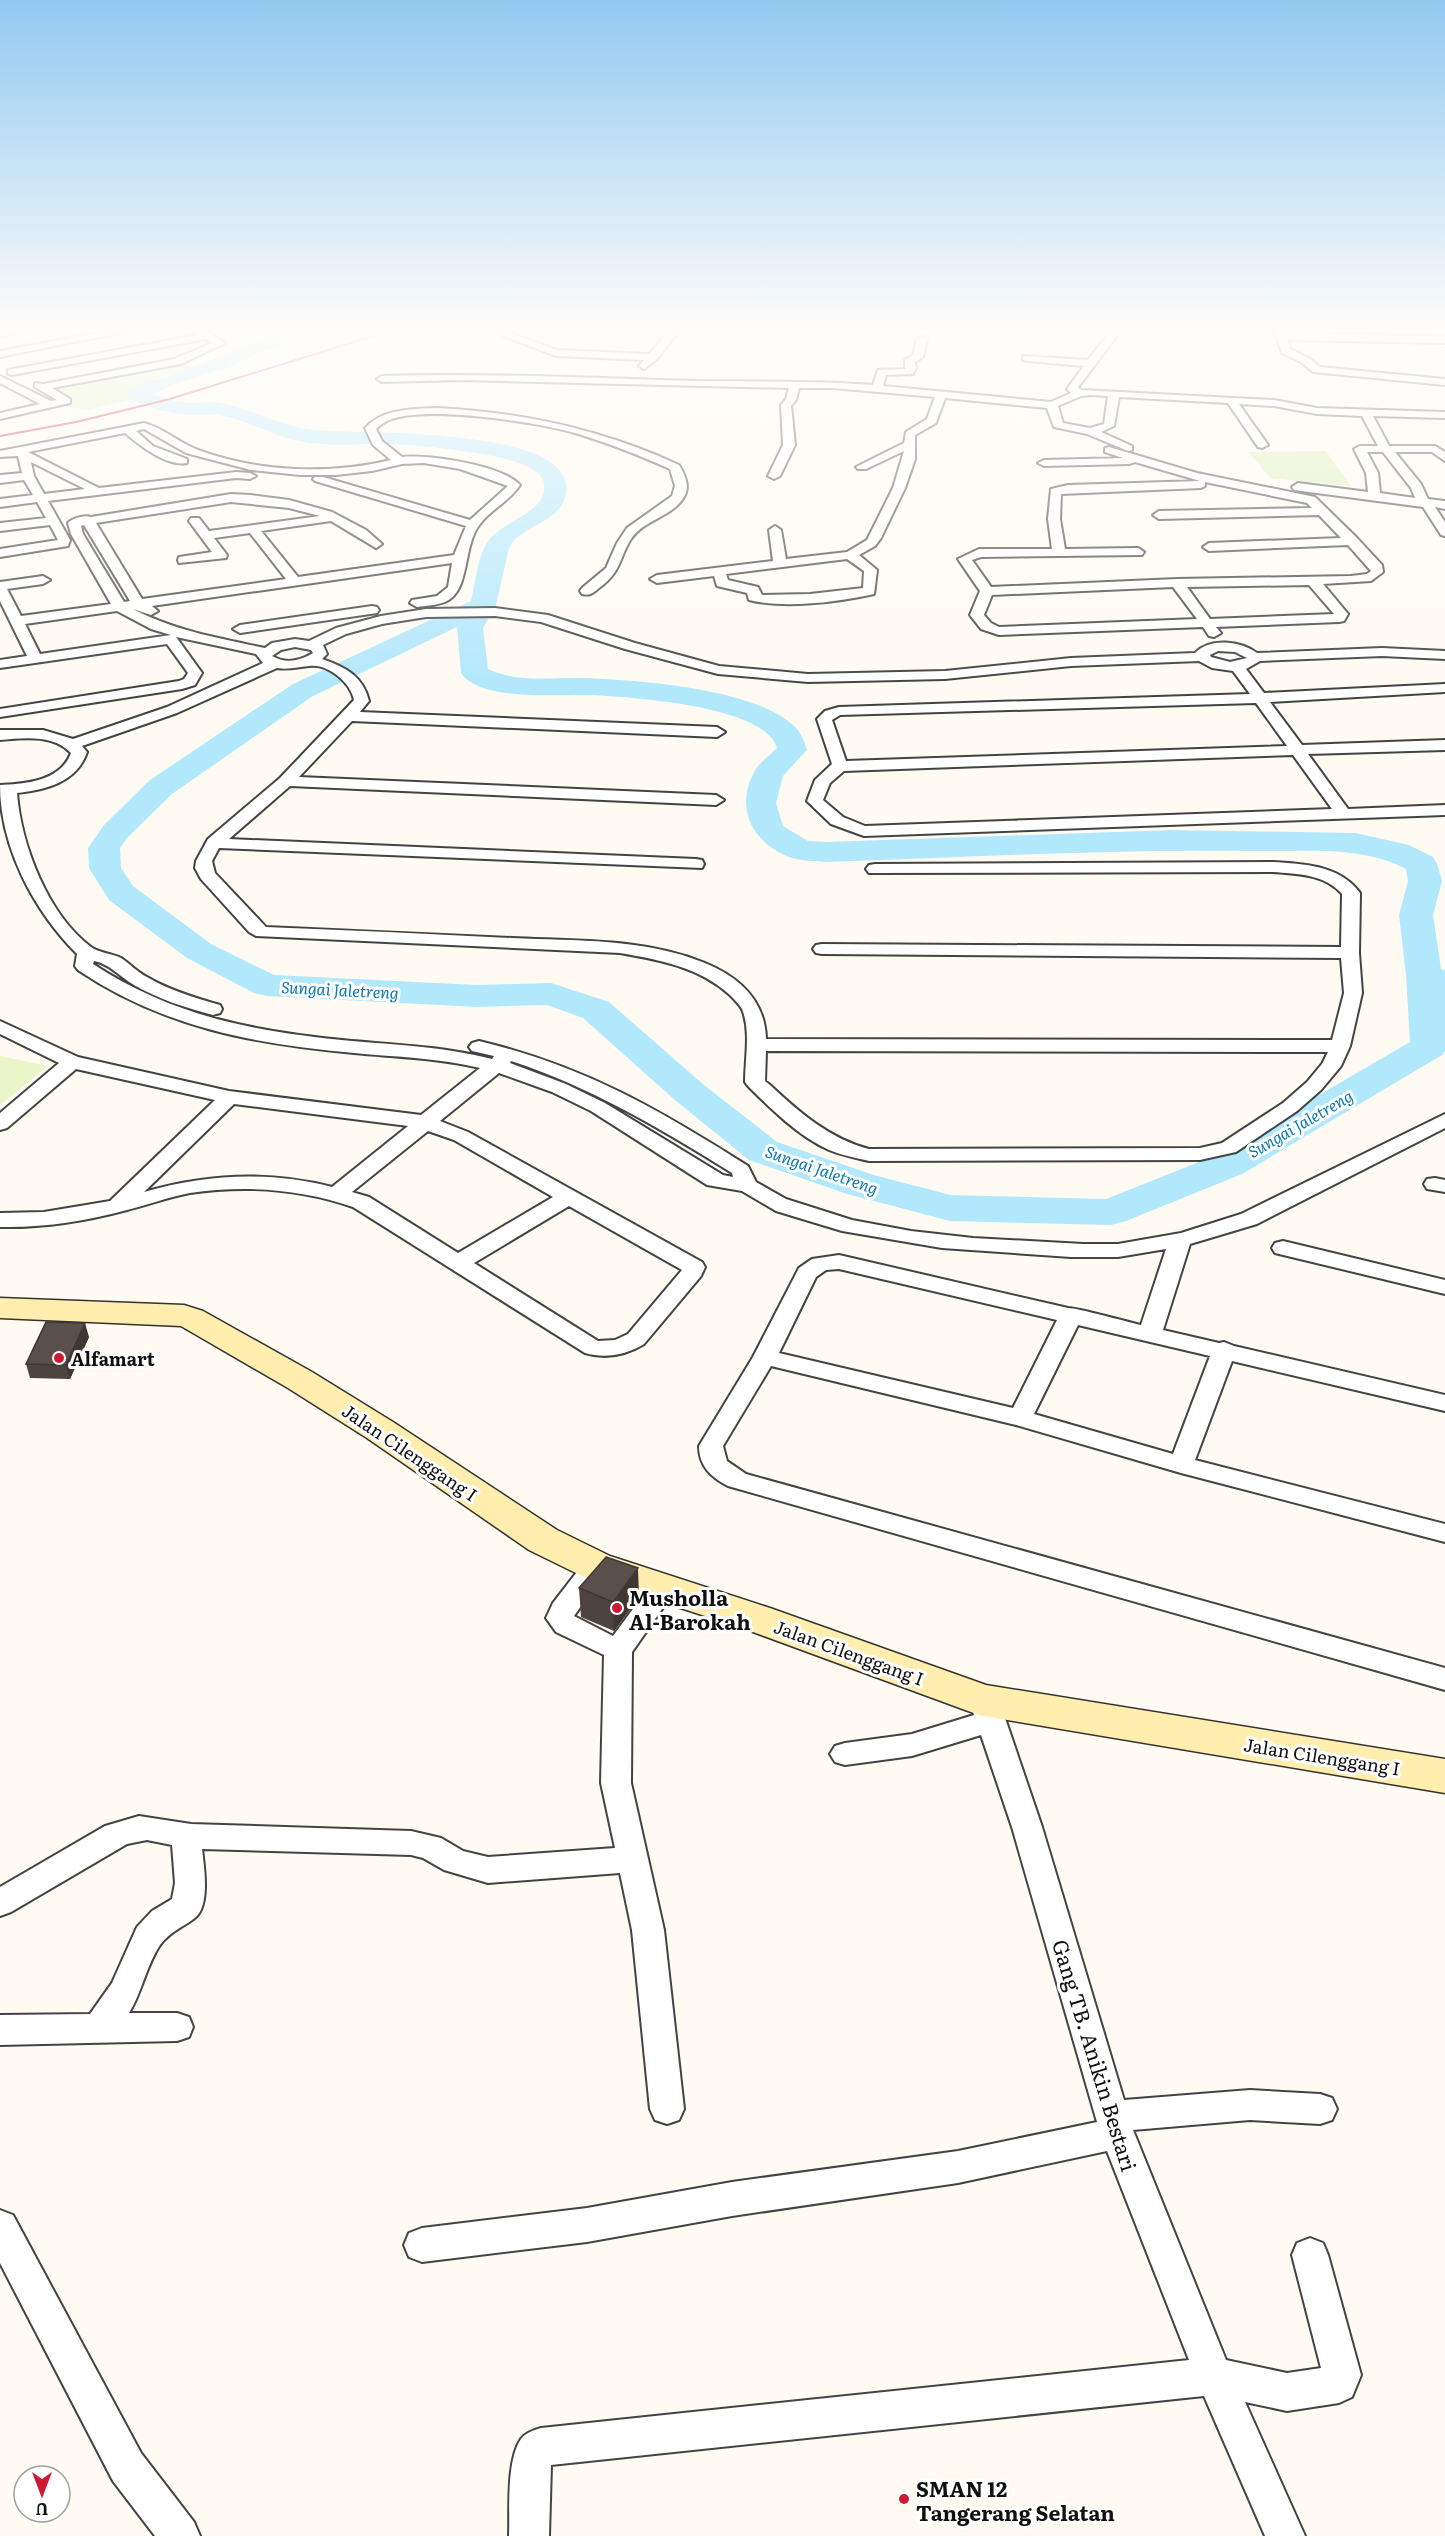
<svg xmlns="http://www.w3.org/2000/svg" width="1445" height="2536" viewBox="0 0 1445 2536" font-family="Literata,serif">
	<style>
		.green { fill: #daeeb7 }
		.pitch { fill: #eaf5ca }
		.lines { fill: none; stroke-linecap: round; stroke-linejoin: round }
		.river { fill: #b2e8fc; fill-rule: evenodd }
		.street-casing { stroke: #434343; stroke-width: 4 }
		.secondary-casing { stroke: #323232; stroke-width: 3 }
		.street { fill: #fff; fill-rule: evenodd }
		.secondary { fill: #ffeeae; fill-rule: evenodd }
		.rail { stroke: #cf1934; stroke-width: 2 }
		.wall { fill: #4d4440 }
		.shaded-wall { fill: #3f3734 }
		.building { fill: #5a4f4b; stroke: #3f3734; stroke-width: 1.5 }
		.poi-dot { fill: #cf1934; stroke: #fff; stroke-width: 2 }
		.labels { text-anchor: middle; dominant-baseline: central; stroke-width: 6; stroke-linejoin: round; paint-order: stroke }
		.far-water-label { font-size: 16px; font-style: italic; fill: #0b79b0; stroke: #fff }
		.poi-label { font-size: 18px; font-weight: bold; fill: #101010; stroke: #fff; text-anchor: start }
		.street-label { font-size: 18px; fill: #101010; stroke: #fff }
		.near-poi-label { font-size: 21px; font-weight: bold; fill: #101010; stroke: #fff; text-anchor: start }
		.near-street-label { font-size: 21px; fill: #101010; stroke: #fff }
	</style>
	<rect width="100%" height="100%" fill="#fffbf3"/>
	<path class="green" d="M182 364 193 368 157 378 131 393 134 399 86 410 66 406 73 398 52 387Z
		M1326 451 1351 486 1270 478 1249 452Z"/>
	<path class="pitch" d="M0 1056 48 1066 0 1105Z"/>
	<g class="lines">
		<path class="river" d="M259 332H279L286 341 284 345 258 353 227 368 175 384 153 394C166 399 179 403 193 403 202 403 212 401 221 403 252 409 280 426 313 430 353 435 577 424 566 493 561 524 521 524 509 548L496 605 483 628 488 669C517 683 552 677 583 678 638 680 753 688 794 726 801 732 804 741 807 750L783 776 776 803 783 826 808 841 826 842 1172 830 1356 833 1409 845 1433 857 1437 864 1442 881 1433 915 1441 969 1445 970V1051L1442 1055 1242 1174 1126 1221 1111 1225 950 1221 847 1194 749 1160 676 1101 583 1018 547 1005 477 1007 267 996 254 993 187 958 109 900 89 868 88 848 104 825 150 780 293 684 471 601C476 581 477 556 489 540 503 520 553 511 543 480 537 462 484 454 468 452 438 447 407 444 377 444 352 444 328 446 304 442 273 437 244 418 217 415 208 414 199 416 189 415 174 414 134 406 126 394L129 390C156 378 185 371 212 360 230 353 246 344 264 339ZM457 627 461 673C481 702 557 694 589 695 629 697 765 705 777 748 769 756 759 763 754 772 735 809 752 842 789 857 800 861 814 861 826 862 969 857 1111 849 1254 851 1304 852 1360 845 1406 869L1408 881 1399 915 1406 975 1410 1042 1214 1156 1106 1199 951 1195 877 1176 777 1142 704 1085 609 1002 551 983 477 985 274 975 211 944 133 886 121 868 120 848 127 838 172 794 313 696Z"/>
		<defs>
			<path id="street" d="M0 332H16L0 337Z
				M102 332H124L0 357V351Z
				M195 332H208L225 343 181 364 52 388 70 399V403L0 419V413L40 404 0 383V376L51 401 57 400 35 387V383L44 384 174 359 212 343 206 339 12 375 8 374V370L198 335Z
				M493 332H508L557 350 649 354 668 332H678L657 359 644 369 639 366 644 360 556 356Z
				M1110 332H1120L1079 386 1078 388 1081 390 1274 400 1317 408 1445 412V418L1373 416 1389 446H1435L1445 452V461L1432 452H1395L1421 484 1428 499 1445 501V509L1435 507 1445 522V536L1441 535 1423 507 1294 490 1292 487 1298 483 1368 492 1366 473 1354 449 1360 446H1378L1362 416 1317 414 1274 406 1239 404 1268 445 1262 448 1258 447 1228 403 1119 397 1114 426 1101 432 1132 446V450L1128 451 1087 434 1054 427 1047 408 945 398 936 423 915 435V459L905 488 881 538 875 546 859 555 877 570 874 594C839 602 784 609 749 600L747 593 717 586 714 576 657 583 650 579 657 575 773 561 769 530 775 526 781 530 786 559 847 552 867 540 893 488 904 451 866 469H858L856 467 904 443 906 432 927 419 935 397 833 388H799L796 400 791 406 795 445 780 476 774 479 768 476 783 445 781 405 786 399 789 388 462 380 382 382 377 379 382 376C487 373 591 378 695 381 755 382 814 380 873 385L878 370 905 369V360L913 355 917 339 922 336 927 339 923 357 915 362 916 368 913 374 886 375 883 386 1051 402 1071 393 1067 389 1084 366 1027 361 1023 360V356L1088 360ZM1090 395 1108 396 1104 424 1090 428 1063 423 1058 406 1081 396ZM1367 452H1383L1411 488 1415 498 1380 493 1378 473ZM847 559 864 571 863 588 810 594 762 595 758 587 728 580 726 574Z
				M1272 332 1445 337V343L1288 340 1290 349 1309 358 1320 367 1445 379V385L1313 372 1301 362 1282 353 1277 338Z
				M436 408C521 412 601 429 679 465 684 473 690 485 685 495 674 517 644 519 631 539 618 560 622 571 599 588 593 593 590 596 582 594L580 591 582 588 606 568 617 543 627 528 672 496 675 486 670 469C639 455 608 443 575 433 537 422 421 404 387 421 383 423 379 426 376 429L382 441 402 457C428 454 502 465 520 485 509 502 491 509 480 524 462 546 471 591 445 602 437 605 426 606 417 607L410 603 412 600 437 596 448 587 452 563 152 606 158 611 151 615 133 609C176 631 218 638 265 648L272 643 295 639 309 641 336 628 381 616 426 609 495 608 548 615 635 643 719 666 808 674 945 671 1071 658 1195 653C1210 637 1241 641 1257 653L1382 648 1445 651V659L1382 656 1260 661 1246 669 1264 693 1445 684V692L1270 702 1302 745 1445 740V750L1308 754 1348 809 1445 805V815L864 836 831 824 807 801 815 780 832 764 817 719 825 711 839 707 1250 694 1233 671 1212 668 1199 661 1071 666 945 679 808 682 718 674 625 649 541 622 495 616 426 617 382 624 346 634 323 645 327 654 322 659C345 667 363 676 369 701L360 712 717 727 725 732 717 737 352 721 299 777 716 795 724 800 716 805 290 786 229 839 696 859 702 860 704 864 702 868 219 848 212 861 215 873 266 927C348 930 430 934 512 938 576 941 644 938 705 963 739 977 765 1000 766 1039L1332 1040 1344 993 1341 958 822 954 816 953 813 949 816 945 822 944 1341 947 1342 894C1325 874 1297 874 1273 872L869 873 866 869 869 865 875 864 1273 862C1304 864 1340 865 1360 893L1359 953 1362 993 1350 1046 1341 1066 1321 1090 1297 1111 1236 1152 1200 1160 869 1161C856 1158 841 1155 829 1150 798 1136 771 1109 748 1086L745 1082C745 1059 751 1031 742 1009 739 1004 734 999 730 995 699 967 660 960 620 953L256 936 249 932 201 879 195 868 196 861 208 839 280 778 354 700C351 683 328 663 309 666 298 667 289 670 277 668L177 713 82 746 87 752C77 782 46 790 17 793 21 845 48 915 91 947 99 953 111 953 121 958 130 964 137 972 147 977 169 990 195 998 220 1005L222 1009 220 1013 213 1015C186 1008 158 999 134 985 120 977 110 964 94 961L93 964C174 1017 257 1032 352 1041 399 1045 446 1047 492 1059L494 1056 472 1051 469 1047 472 1043 479 1041C584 1066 658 1109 748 1166L756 1182 786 1199 852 1220 911 1231 973 1238 1083 1244H1118L1181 1233 1241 1214 1445 1114V1128L1257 1224 1190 1244 1163 1330 1219 1343 1224 1342 1234 1346 1445 1395V1411L1232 1361 1195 1460 1445 1524V1542L1181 1473 1016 1425 771 1366 723 1446 727 1461 746 1474 1445 1668V1690L728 1486C711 1477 699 1466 699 1446L753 1357 799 1268 812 1259 839 1255 1068 1308C1073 1307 1129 1322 1141 1325L1166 1249 1118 1257H1071L942 1248 842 1231 776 1211 742 1191 707 1185 591 1111 552 1092 499 1073 440 1121 468 1132 702 1262 705 1267 701 1276 644 1344C626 1355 605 1359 585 1353L353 1207C301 1189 244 1185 190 1193 168 1197 148 1205 127 1210 86 1221 43 1228 0 1227V1213L44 1212 110 1201 215 1100 76 1069 7 1128 0 1130V1113L59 1063 0 1034V1021L78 1057 229 1091 421 1115 480 1068C439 1058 396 1057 354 1053 253 1044 163 1027 78 970L75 966 77 954C33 910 0 846 0 785 25 784 61 781 71 753 53 734 24 738 0 740V730H43L73 739 167 707 263 663 256 654 176 637 202 673 195 685 182 689 0 717V709L179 681 184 679 188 673 167 644 0 668V660L27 656 0 601V582L43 576 50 580 43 584 7 589 21 616 111 604 71 534 68 523C72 518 86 515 91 517L231 494 250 495 289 500 332 512 366 530 382 544 376 548 331 521 261 531 298 577 454 555 466 526 315 481 313 479 315 477H323L470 520 508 486 460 469 424 463 402 464 372 471 336 475H300L251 470 186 453 144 429 136 431 153 446 187 459V463C167 467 139 445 125 433L28 452 99 488 236 472 250 473 256 476 250 479 236 478 48 501 70 540 68 546 0 557V549L58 540 50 525 0 531V523L46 518 37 502 0 507V499L33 495 24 480 0 483V475L22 473 18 456 0 457V451L144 423C164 428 179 443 198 450 257 472 329 475 391 460L373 445 365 428C382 409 411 409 436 408ZM31 462 85 489 44 494 34 476ZM231 502 289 508 320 516 209 531 199 518H191L189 521 212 552 179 557 178 560 179 563 226 558 227 555 214 538 250 533 286 579 142 599 96 523ZM84 525 130 601 124 602 83 534 81 526ZM117 611 151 629 171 635 40 654 25 624ZM295 647 311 650 313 653C300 661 285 664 272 656L281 650ZM1218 651 1235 652 1247 658 1230 662 1211 657 1210 655ZM1256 703 1287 746 846 761 832 720 840 715ZM1293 755 1332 809 865 826 843 817 823 800 830 783 844 771ZM766 1051 1328 1052 1322 1064 1307 1082 1283 1103 1222 1143 1200 1148 869 1149C830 1139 800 1113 770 1085L765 1081ZM511 1061C591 1087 661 1129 732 1173L733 1177 723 1175 605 1103 566 1084 510 1063ZM234 1104 408 1126 332 1187C270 1171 206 1174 144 1192ZM428 1131 454 1140 553 1197 458 1253 369 1197 352 1192ZM569 1206 682 1270 628 1334 615 1340 598 1341 474 1263ZM839 1269 1057 1320 1013 1408 779 1353 816 1277 826 1270ZM1078 1325 1210 1356 1173 1454 1034 1414Z
				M1109 447 1197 473 1315 497 1357 538 1382 565 1383 572 1371 581 1323 584 1348 614 1344 621 1339 622 1216 627 1221 633 1214 637 1209 636 1203 627 999 635 981 629 970 615 980 591 958 559 979 549H1052L1048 519 1051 489 1068 485 1200 481 1135 462 1130 464 1044 466 1038 463 1044 460 1123 458 1105 452V448ZM1205 482 1307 503 1312 508 1159 511 1153 515 1159 519 1319 515 1341 538 1209 543 1203 547 1209 551 1348 545 1371 571 1367 574 1351 576 1177 579 991 587 972 560 981 557 1142 555 1144 552 1138 548 1065 549 1060 519 1061 494 1201 488 1205 486ZM1309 585 1334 614 1210 619 1187 587ZM1173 587 1197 619 999 627 991 623 984 615 992 595Z
				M372 606 377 607 379 610 377 613 240 633 233 629 240 625Z
				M1435 1178 1445 1180V1192L1427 1189 1424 1184 1427 1179Z
				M1283 1241 1445 1280V1294L1275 1253 1272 1248 1275 1243Z
				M596 1557 605 1559 609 1566 574 1616 613 1636 653 1582 663 1579 673 1582 676 1589 632 1652 631 1783 664 1930 684 2109 679 2120 667 2124 655 2120 650 2109 632 1930 620 1873 488 1883 444 1870 423 1858 411 1855 202 1849C204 1866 210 1904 196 1917 184 1927 170 1931 160 1945 146 1966 142 1992 129 2013H177L189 2017 193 2027 189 2037 177 2041 0 2045V2015L90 2014 112 1983 137 1927 152 1911 172 1899 175 1883 172 1845 147 1840 127 1844 11 1912 0 1916V1887L105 1826 139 1816 191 1824 411 1831 441 1838 463 1851 488 1857 615 1848 601 1783 604 1655 556 1632 546 1618 553 1603 587 1559Z
				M983 1689 993 1692 1006 1721 1042 1827 1124 2100 1250 2090 1320 2094 1332 2098 1337 2109 1332 2120 1320 2124 1250 2120 1133 2130 1226 2360 1287 2373 1321 2368 1292 2255 1297 2243 1310 2238 1323 2243 1328 2255 1361 2375 1352 2397 1339 2403 1287 2411 1245 2402 1305 2536H1265L1204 2396 551 2465 549 2536H509C510 2510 506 2461 521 2439 525 2433 534 2430 541 2428L1189 2360 1107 2151 958 2183 732 2216 587 2242 422 2262 409 2257 404 2245 409 2233 422 2228 587 2208 732 2182 958 2151 1097 2122 1012 1827 981 1735 912 1756 845 1765 835 1762 830 1754 835 1746 845 1743 912 1734 974 1715 969 1700 973 1692Z
				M0 2210 13 2215 141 2453 194 2522 200 2536H155L113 2481 0 2263Z"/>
			<path id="secondary" d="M0 1298 184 1305 203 1311 312 1372 393 1422 557 1530 610 1556 770 1608 986 1685 1445 1759V1793L983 1716 968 1711 742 1628 582 1576 529 1550 367 1438 288 1388 181 1326 0 1318Z"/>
		</defs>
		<use href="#street" class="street-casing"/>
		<use href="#secondary" class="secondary-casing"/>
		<use href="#street" class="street"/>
		<use href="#secondary" class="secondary"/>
		<path class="rail" d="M0 436 76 422 170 399 386 332"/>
	</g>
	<path class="wall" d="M89 1337 70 1379 30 1378 26 1364Z
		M579 1588 639 1597 614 1631 581 1617Z"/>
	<path class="shaded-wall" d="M85 1323 89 1337 70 1379 66 1365Z
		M638 1568 639 1597 614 1631 613 1602Z"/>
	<path class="building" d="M46 1322 85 1323 66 1365 26 1364Z
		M606 1557 638 1568 613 1602 579 1588Z"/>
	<linearGradient id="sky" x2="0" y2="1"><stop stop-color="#92c9f0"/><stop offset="0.48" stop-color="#fffdfa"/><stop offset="1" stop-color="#fffdfa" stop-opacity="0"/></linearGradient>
	<rect width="1445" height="687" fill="url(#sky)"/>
	<g class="poi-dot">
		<circle cx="59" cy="1358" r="6"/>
		<circle cx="617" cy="1608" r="6"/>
		<circle cx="904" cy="2499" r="6"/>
	</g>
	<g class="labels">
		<g class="far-water-label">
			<text transform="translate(340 989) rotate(3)">Sungai Jaletreng</text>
			<text transform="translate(1300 1123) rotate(-30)">Sungai Jaletreng</text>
			<text transform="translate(822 1169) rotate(19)">Sungai Jaletreng</text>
		</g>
		<g class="poi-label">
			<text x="71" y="1358">Alfamart</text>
		</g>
		<g class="street-label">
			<text transform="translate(410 1452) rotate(34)">Jalan Cilenggang I</text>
			<text transform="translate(849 1652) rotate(20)">Jalan Cilenggang I</text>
			<text transform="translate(1322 1756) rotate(9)">Jalan Cilenggang I</text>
		</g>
		<g class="near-poi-label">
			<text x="629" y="1596">Musholla<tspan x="629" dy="24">Al-Barokah</tspan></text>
			<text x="916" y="2487">SMAN 12<tspan x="916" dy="24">Tangerang Selatan</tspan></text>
		</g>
		<g class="near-street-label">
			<text transform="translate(1096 2055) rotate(73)">Gang TB. Anikin Bestari</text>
		</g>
	</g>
	<g transform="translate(42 2494) rotate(180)"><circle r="28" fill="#ffffff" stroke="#9f9f9f" stroke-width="1.5"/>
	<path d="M0-4.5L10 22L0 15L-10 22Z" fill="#cf1934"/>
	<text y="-9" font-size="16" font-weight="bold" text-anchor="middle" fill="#101010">U</text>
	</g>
</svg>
